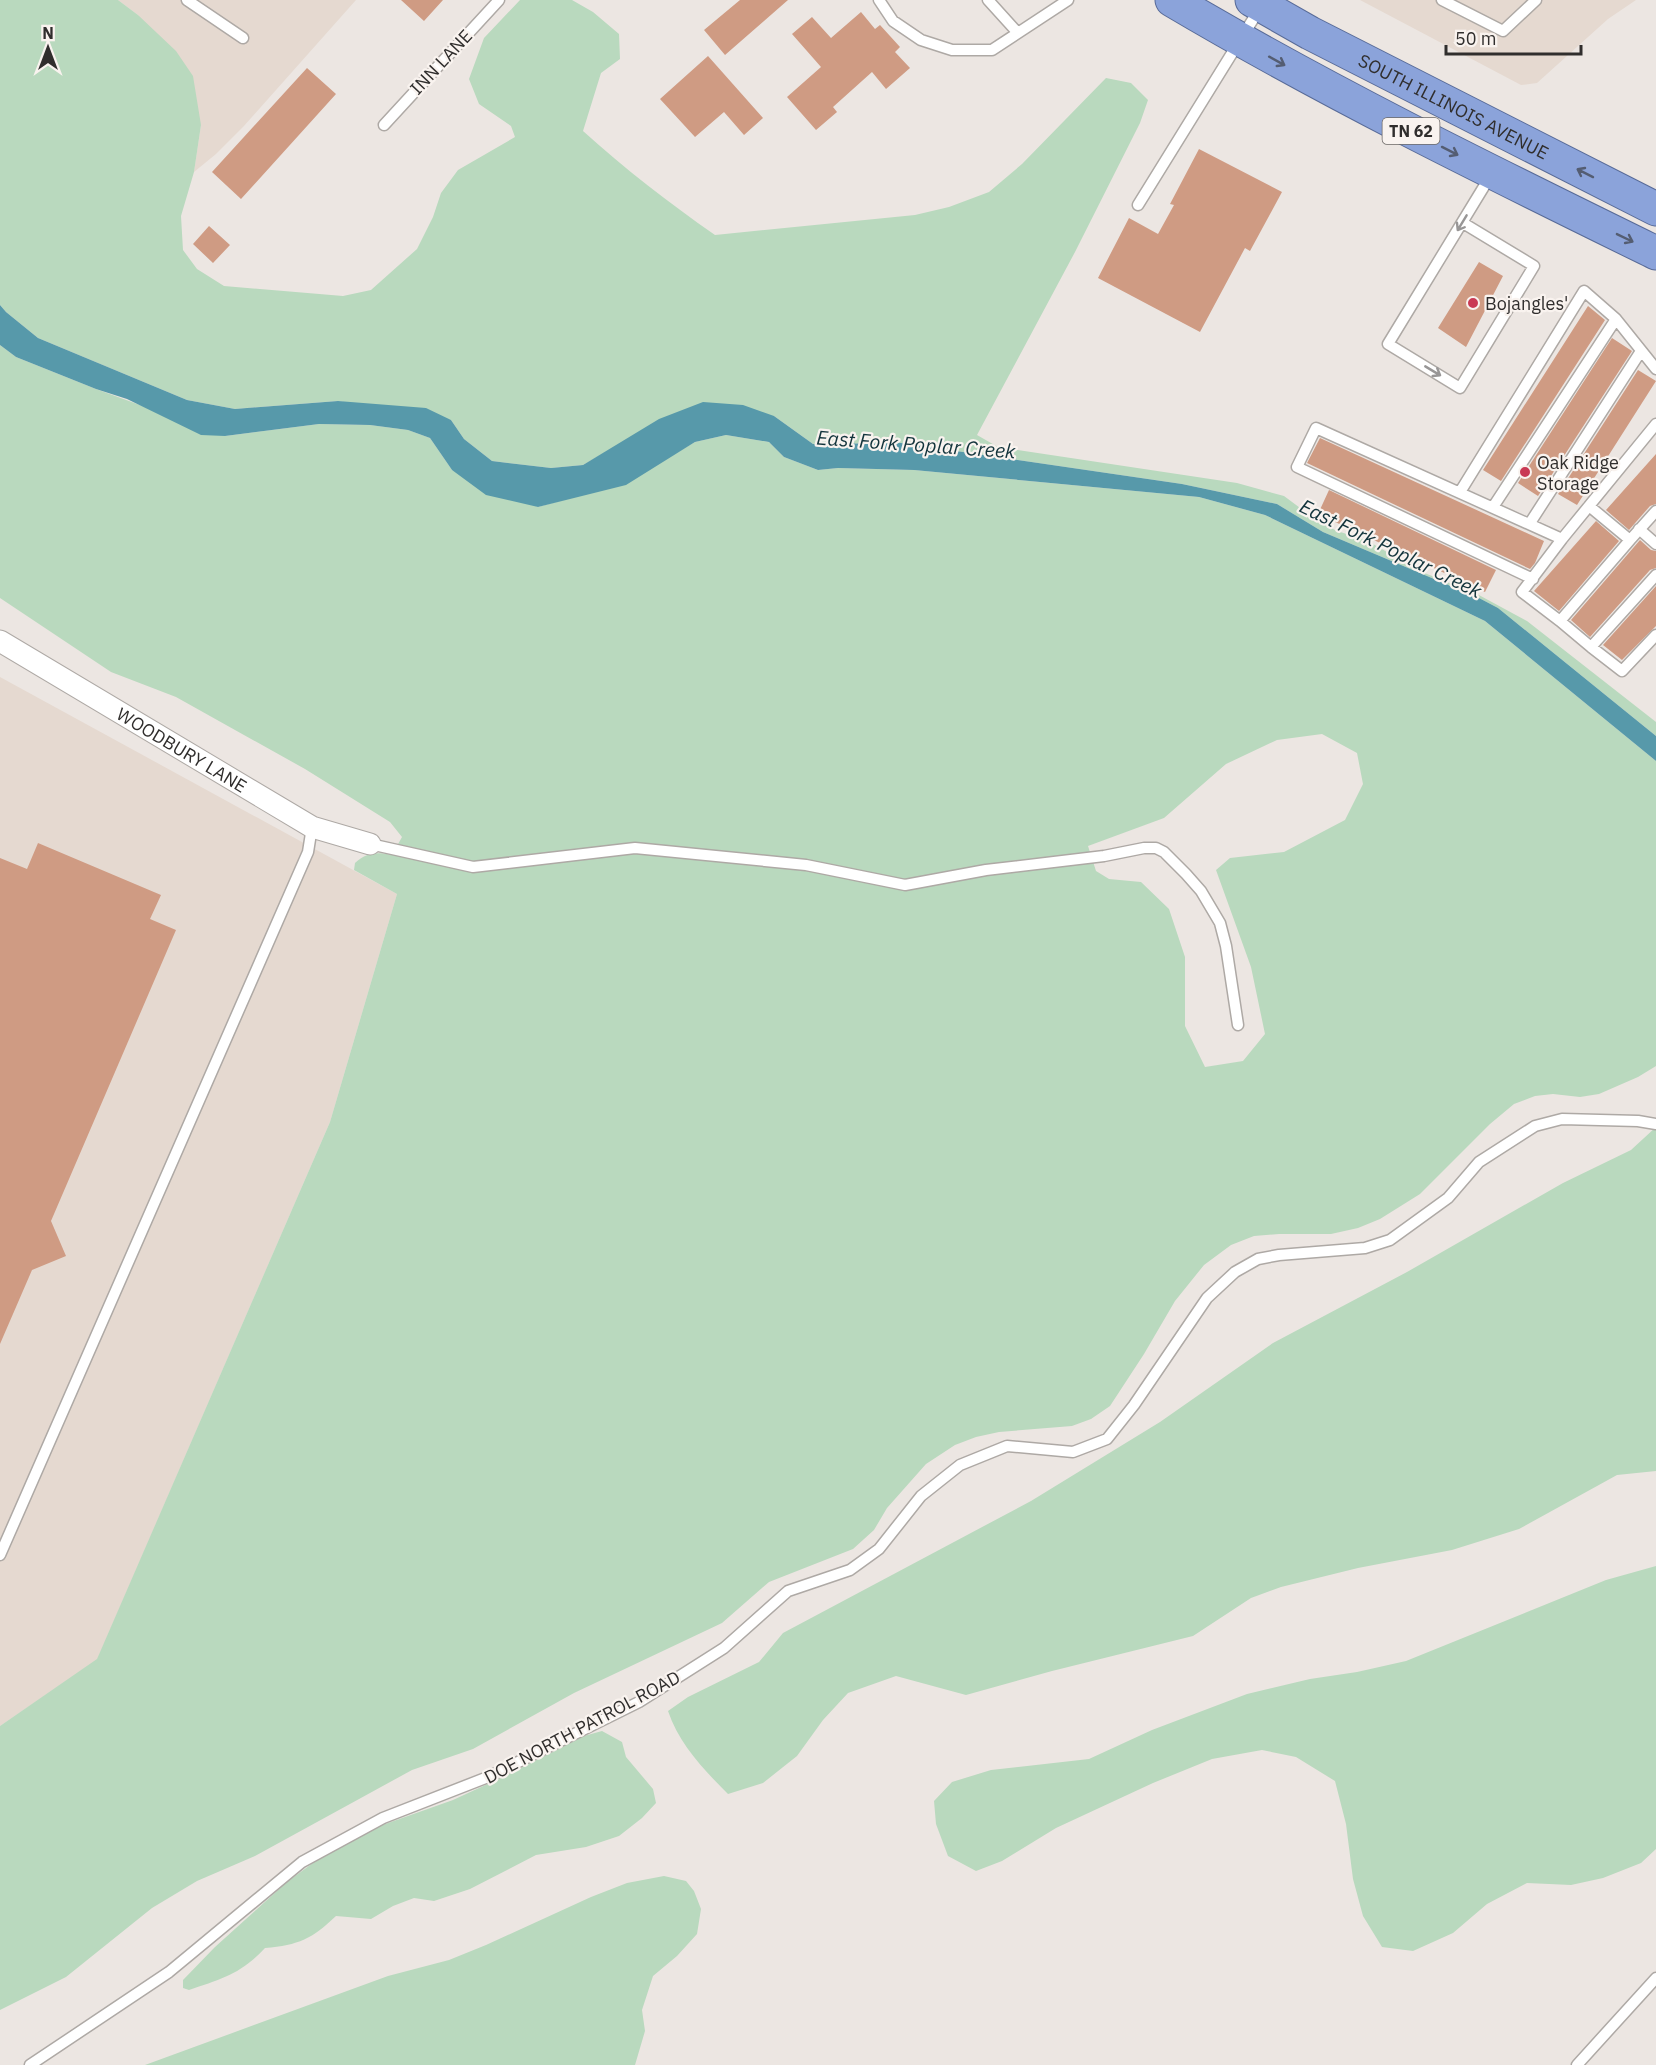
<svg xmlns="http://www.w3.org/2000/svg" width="1656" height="2065" viewBox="0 0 1656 2065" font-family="'IBM Plex Sans',sans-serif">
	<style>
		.built { fill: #e5d9d0 }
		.green { fill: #b9d9be; fill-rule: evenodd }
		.water { fill: #5799aa }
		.building { fill: #cf9b83 }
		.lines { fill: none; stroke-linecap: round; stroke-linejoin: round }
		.service-casing { stroke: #aea9a5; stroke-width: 13 }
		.minor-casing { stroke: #aea9a5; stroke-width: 23 }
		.trunk-casing { stroke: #586b98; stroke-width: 35 }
		.service { stroke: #fff; stroke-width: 10 }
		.minor { stroke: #fff; stroke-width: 21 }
		.trunk { stroke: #8ba3da; stroke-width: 33 }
		.oneway { stroke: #545d72 }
		.oneway2 { stroke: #989696 }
		.poi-dot { fill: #c93954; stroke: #f9f3ef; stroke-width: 2 }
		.labels { text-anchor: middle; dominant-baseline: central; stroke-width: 4.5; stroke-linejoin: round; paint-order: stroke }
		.shield { fill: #f9f3ef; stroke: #6c6967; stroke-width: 1.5 }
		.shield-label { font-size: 16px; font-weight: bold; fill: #302e2d }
		.street-label { font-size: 18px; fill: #302e2d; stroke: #f9f3ef }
		.poi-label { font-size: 18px; fill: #302e2d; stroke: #f9f3ef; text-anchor: start }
		.water-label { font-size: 20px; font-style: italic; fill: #13343c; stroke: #f9f3ef }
	</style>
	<rect width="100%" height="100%" fill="#ece6e2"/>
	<path class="built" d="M118 0H356L243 127 216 154 194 172 201 125 138 15Z
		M1360 0H1636L1608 19 1537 83 1521 85Z
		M0 677 397 894 330 1122 97 1660 0 1726Z"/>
	<path class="green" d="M0 0H118L138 15 176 51 193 76 201 125 194 172 181 216 183 250 197 269 224 286 343 296 371 290 417 249 433 217 441 193 458 170 515 137 511 126 479 104 469 79 484 38 520 0H572L593 12 619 34 620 59 601 73 583 131C625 169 669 203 715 235L915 215 949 207 989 192 1022 164 1106 78 1131 83 1148 100 1140 123 1075 252 977 435 998 447 1237 483 1284 496 1319 522 1337 531 1366 540 1422 572 1477 594 1527 621 1656 722V736L1498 608 1479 598 1323 532 1277 504 1182 484 901 443 813 444 774 416 618 445 583 465 551 468 492 461 464 439 451 420 338 401 235 409 187 400 38 338 6 312 0 305Z
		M0 345 16 357 96 389 225 436 319 424 370 425 408 430 430 438 452 470 538 507 577 496 663 461 695 442 726 435 769 442 784 457 818 470 838 468 914 470 1199 497 1265 515 1485 621 1656 761V1066L1638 1077 1599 1094 1580 1097 1553 1094 1535 1096 1514 1104 1490 1124 1420 1194 1380 1219 1358 1228 1331 1234H1279L1254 1236 1231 1245 1204 1265 1175 1301 1144 1354 1110 1406 1091 1419 1072 1426 999 1432 976 1437 955 1445 926 1464 887 1508 874 1530 853 1549 769 1582 722 1623 574 1693 473 1749 412 1770 255 1856 197 1881 152 1908 66 1977 0 2010V1726L97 1659 330 1122 397 894 354 870 355 863C367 852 376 852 392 855L402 837 390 822 305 769 176 697 111 672 0 598ZM1322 734 1357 753 1363 784 1345 820 1284 852 1230 858 1216 870 1251 967 1265 1034 1243 1061 1205 1067 1185 1026V957L1169 909 1141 882 1109 879 1096 871 1088 846 1164 818 1226 764 1277 740Z
		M1656 1127V1471L1617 1475 1519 1529 1452 1550 1358 1568 1281 1587 1251 1598 1193 1636 1052 1671 966 1695 896 1676 848 1693 823 1720 797 1756 763 1783 728 1794C704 1770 679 1744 668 1711L688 1697 759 1662 783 1633 1031 1501 1160 1422 1273 1343 1407 1272 1563 1183 1631 1150Z
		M1656 1566V1849L1641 1863 1603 1878 1571 1885 1527 1883 1487 1904 1453 1933 1413 1951 1382 1947 1363 1916 1353 1879 1346 1824 1335 1781 1296 1757 1262 1750 1212 1759 1153 1783 1056 1828 1002 1861 976 1871 948 1856 936 1824 934 1801 952 1782 991 1770 1089 1759 1152 1730 1247 1694 1310 1679 1357 1672 1406 1661 1606 1580Z
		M602 1731 622 1742 626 1757 653 1789 656 1803 642 1818 619 1836 586 1847 536 1855 470 1889 434 1901 414 1898 393 1906 371 1919 336 1916C312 1939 299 1945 265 1948 241 1974 221 1979 189 1990L183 1988V1980L215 1947 287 1882 317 1860 374 1828 453 1800 505 1776 584 1736Z
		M664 1876 686 1881 694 1891 701 1909 697 1934 677 1956 653 1976 642 2010 645 2031 635 2065H145L388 1976 449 1960 486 1945 591 1897 627 1883Z"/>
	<path class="water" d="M0 305 6 312 38 338 187 400 235 409 338 401 426 408 451 420 464 439 492 461 551 468 583 465 659 419 703 402 743 405 774 416 813 444 901 443 1182 484 1277 504 1323 532 1479 598 1498 608 1656 736V761L1485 621 1265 515 1199 497 914 470 838 468 818 470 784 457 769 442 726 435 695 442 626 485 538 507 486 495 452 470 430 438 408 430 370 425 319 424 225 436 201 435 127 399 96 389 16 357 0 345Z"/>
	<path class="building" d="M401 0H443L424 21Z
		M740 0H788L725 55 704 30Z
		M861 12 875 29 880 25 900 47 895 52 910 68 886 89 872 72 833 107 837 112 816 130 787 97 821 67 792 34 812 17 831 38Z
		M708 56 763 118 744 135 724 112 695 137 660 99Z
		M307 68 336 94 241 199 212 172Z
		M1199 149 1282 192 1250 251 1245 248 1200 332 1098 278 1129 218 1158 234 1174 205 1170 204Z
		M209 226 230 245 213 263 193 244Z
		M1479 262 1503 276 1466 347 1438 328Z
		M1588 306 1605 320 1501 481 1483 470Z
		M1612 338 1632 351 1538 496 1518 483Z
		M1638 370 1656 381 1577 505 1558 494Z
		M1320 438 1544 541 1535 563 1530 569 1307 463Z
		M1656 454V504L1650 506 1629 530 1606 510Z
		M1329 490 1496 570 1485 592 1318 514Z
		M1596 521 1619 541 1559 611 1534 591Z
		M1640 540 1651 550 1656 551V568L1650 570 1590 637 1571 620Z
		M1656 586V626L1622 660 1603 645Z
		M38 843 161 895 150 919 176 930 51 1221 66 1256 32 1270 0 1344V858L27 869Z"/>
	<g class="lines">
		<defs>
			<path id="service" d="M187 0 243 38
				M879 0 893 21 921 40 952 50H992L1068 0
				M988 0 1017 32
				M1442 0 1503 31 1536 0
				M384 125 499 0
				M1138 205 1260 8
				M1463 223 1534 266 1460 388 1388 344 1491 175
				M1460 492 1584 291 1616 319 1656 369
				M1589 506 1630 540 1656 511
				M1493 507 1616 319
				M1530 523 1641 351
				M1639 529 1656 544
				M1562 539 1522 592 1560 621 1630 540
				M1533 579 1297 467 1316 428 1562 539 1656 424
				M1560 621 1591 647 1656 575
				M1591 647 1622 671 1656 635
				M370 844 473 867 635 848 806 865 905 885 986 870 1104 856 1144 848H1156L1164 852 1186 874 1201 891 1220 923 1226 946 1238 1025
				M0 1555 308 852 312 827
				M30 2065 169 1972 302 1862 383 1818 488 1777 639 1702 724 1648 788 1591 850 1570 879 1549 921 1496 960 1465 1007 1446 1073 1452 1107 1439 1134 1405 1207 1298 1235 1272 1258 1259 1279 1255 1365 1248 1390 1240 1448 1198 1479 1162 1535 1126 1562 1119 1638 1121 1656 1124
				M1577 2065 1656 1978"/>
			<g id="minor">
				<path id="s1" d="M0 641 312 827 370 844"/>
			</g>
			<g id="trunk">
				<path d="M1172 0C1329 93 1493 173 1656 253"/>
				<path id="s2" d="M1252 0 1310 33 1656 209"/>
			</g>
		</defs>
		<use href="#service" class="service-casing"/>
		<use href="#minor" class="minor-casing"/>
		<use href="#trunk" class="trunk-casing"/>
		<use href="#service" class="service"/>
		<use href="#minor" class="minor"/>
		<use href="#trunk" class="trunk"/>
	</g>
	<defs><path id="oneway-shaft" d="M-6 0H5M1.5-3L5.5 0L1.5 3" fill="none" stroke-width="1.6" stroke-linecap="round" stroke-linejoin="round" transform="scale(1.5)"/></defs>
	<g class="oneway">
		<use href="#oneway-shaft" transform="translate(1277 61) rotate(29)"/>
		<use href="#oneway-shaft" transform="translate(1450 151) rotate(27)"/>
		<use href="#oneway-shaft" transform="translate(1585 173) rotate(-153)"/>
		<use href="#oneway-shaft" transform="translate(1625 238) rotate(26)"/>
	</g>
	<g class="oneway2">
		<use href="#oneway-shaft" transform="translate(1462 223) rotate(121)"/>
		<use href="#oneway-shaft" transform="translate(1433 371) rotate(31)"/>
	</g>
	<g class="poi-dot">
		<circle cx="1473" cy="303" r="6"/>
		<circle cx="1525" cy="472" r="6"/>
	</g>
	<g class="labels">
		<rect class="shield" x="1382.5" y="118" width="57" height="26" rx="4.5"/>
		<g class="shield-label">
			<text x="1411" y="131">TN 62</text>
		</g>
		<g class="street-label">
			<text transform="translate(441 62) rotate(-47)">INN LANE</text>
			<text stroke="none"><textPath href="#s2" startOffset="228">SOUTH ILLINOIS AVENUE</textPath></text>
			<text stroke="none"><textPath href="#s1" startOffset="212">WOODBURY LANE</textPath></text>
			<text transform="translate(582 1727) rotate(-28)">DOE NORTH PATROL ROAD</text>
		</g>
		<g class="poi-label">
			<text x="1485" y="303">Bojangles'</text>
			<text x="1537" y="462">Oak Ridge<tspan x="1537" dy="21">Storage</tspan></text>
		</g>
		<g class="water-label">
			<text transform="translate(916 444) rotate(4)">East Fork Poplar Creek</text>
			<text transform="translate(1391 548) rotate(26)">East Fork Poplar Creek</text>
		</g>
	</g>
	<g transform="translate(48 48)" stroke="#f9f3ef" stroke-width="4.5" paint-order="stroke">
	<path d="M0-4.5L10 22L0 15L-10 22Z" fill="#302e2d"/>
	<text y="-9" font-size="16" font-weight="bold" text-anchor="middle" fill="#302e2d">N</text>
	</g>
	<path d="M1446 45v9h135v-9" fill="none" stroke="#302e2d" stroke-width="3"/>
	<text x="1455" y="45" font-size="18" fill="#302e2d" stroke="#f9f3ef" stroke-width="4.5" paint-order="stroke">50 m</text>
</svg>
